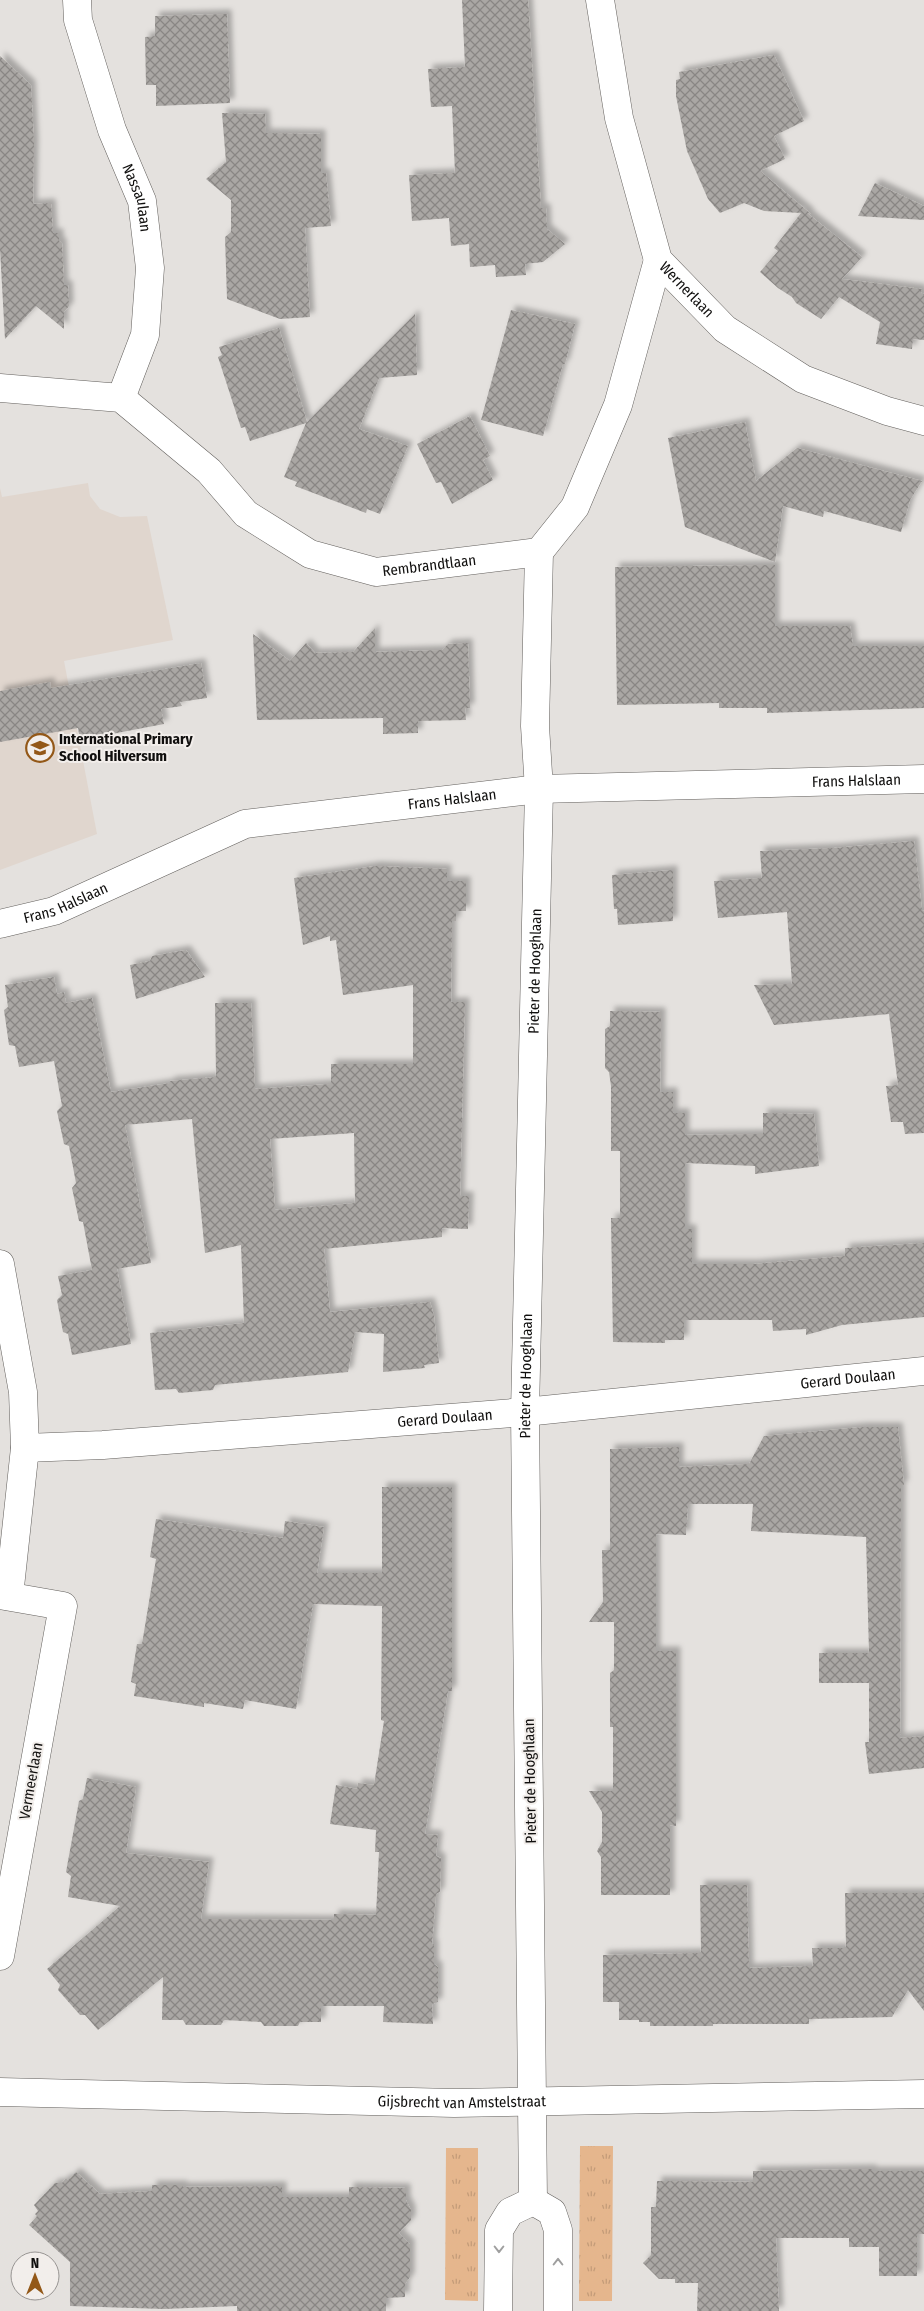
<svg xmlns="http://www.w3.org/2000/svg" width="924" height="2311" viewBox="0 0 924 2311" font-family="'Fira Sans Condensed',sans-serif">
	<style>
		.built { fill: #e0d6ce }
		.grass { fill: url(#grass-tufts) }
		.building { fill: url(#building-cross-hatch); fill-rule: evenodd; filter: url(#shadow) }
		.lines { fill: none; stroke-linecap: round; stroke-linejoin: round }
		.minor-casing { stroke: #625f5c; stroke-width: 29 }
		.tertiary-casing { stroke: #625f5c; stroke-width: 29 }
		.minor { stroke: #fff; stroke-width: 28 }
		.tertiary { stroke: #fff; stroke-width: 28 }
		.oneway { stroke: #9f9f9f }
		.labels { text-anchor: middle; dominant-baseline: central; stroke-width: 4; stroke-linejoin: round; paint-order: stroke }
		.street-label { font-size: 15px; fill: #100f0e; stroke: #f2eeeb }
		.poi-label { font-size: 15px; font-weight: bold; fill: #100f0e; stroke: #f2eeeb; text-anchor: start }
	</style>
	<defs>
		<pattern id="grass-tufts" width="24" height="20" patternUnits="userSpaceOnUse" patternTransform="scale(1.25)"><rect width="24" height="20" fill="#e5b68d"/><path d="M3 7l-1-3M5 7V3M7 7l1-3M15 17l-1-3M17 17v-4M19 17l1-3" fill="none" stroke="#c39b78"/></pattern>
		<pattern id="building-cross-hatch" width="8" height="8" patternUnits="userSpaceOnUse" patternTransform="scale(1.25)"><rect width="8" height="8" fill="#aaa7a4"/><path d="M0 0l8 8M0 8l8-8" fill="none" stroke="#898684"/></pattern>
		<filter id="shadow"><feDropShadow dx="4.5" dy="-4.5" stdDeviation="2.5" flood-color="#0004"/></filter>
	</defs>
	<rect width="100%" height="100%" fill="#e4e1de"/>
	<path class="built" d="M88 483 90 496 100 509 120 517 147 516 173 640 64 661 97 834 0 870V488L2 497Z"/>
	<path class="grass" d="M580 2146H613L612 2301H579Z
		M446 2148H478V2301L445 2300Z"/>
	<path class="building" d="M462 0H528L541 208H546L547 229 565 244 543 262 525 264 526 275 496 277 495 265 470 267 469 244 451 246 449 218 412 221 409 175 455 173 452 106 431 107 428 69 465 67Z
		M227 14 230 103 156 106V85H146L145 37 155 36V16Z
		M774 55 804 121 774 136 785 159 760 171 811 214 807 213 862 257 842 279 922 289 921 293 924 294V340L913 339 912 349 876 344 880 322 839 297 821 319 796 303 792 297 778 288 760 272 778 251 774 248 801 213 764 211 744 203 720 213 708 199 687 151 676 96V80L680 79 679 72Z
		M0 56 31 85 34 143 33 204 51 203 53 233H59V241L62 243 64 285H68L69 306 64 312V329L36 306 5 339 0 249Z
		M222 113 265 114 266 133 321 134V173H326L331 226 305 228 310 317 280 319 227 299 225 237 231 232V200L206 179 226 162Z
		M875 183 924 206V220L858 216Z
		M511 310 575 324 565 364H563L543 436 481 420Z
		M415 314 417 375 379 378 359 429 408 446 380 514 367 509 366 513 295 486 297 482 284 477 306 423 250 441 245 427 241 428 218 357 222 355 219 347 279 328 307 422Z
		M470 416 490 456 483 460 493 480 452 504 441 482 436 483 417 444Z
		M745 422 756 481 797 448 922 481 910 500 901 532 824 511 823 517 783 506 775 562 685 527 668 438Z
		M775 565V626H850L853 646H924V708L767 713V708H719V703L617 705 615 567Z
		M375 628V652L442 650 448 644 468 643 470 708H465L466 720 418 721V733L383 734V718L257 720 253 634 290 661 306 643 315 653 353 652Z
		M201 663 207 698 180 702 182 706 161 709 164 724 80 740 78 728 0 742V691L50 682 51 688Z
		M914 841 922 910 924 911V1133L905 1134 903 1122H891L886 1086 898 1085 889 1014 774 1025 754 985 792 984 787 912 718 918 714 881 762 878 760 851 834 848Z
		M376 866 447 869V881H466V911H456V921H452L451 1002H465L460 1196H469L468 1229 442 1228V1237L324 1249 330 1312 430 1302 434 1316 439 1363 424 1365 425 1368 383 1372 384 1334 355 1332 348 1372 215 1385 213 1390 179 1393 176 1389 155 1390 150 1333 244 1323 241 1245 205 1253 192 1119 125 1125 151 1263 117 1269 131 1344 72 1355 68 1334 63 1332 57 1300 62 1295 58 1276 92 1270 83 1222 79 1221 72 1188 76 1183 69 1146 64 1144 57 1111 62 1106 54 1061 19 1067 15 1046 9 1045 4 1010 8 1007 5 985 54 977 57 994 64 992 66 1003 92 998 111 1092 170 1083V1081L216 1077 215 1003H251L255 1089 331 1084V1064H413V985L343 995 336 940 330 941V936L303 945 294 878ZM354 1133 355 1203 275 1210 270 1139Z
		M673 870V921L618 925 617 909H614L612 875Z
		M186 950 205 977 136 999 130 965 150 961 152 956Z
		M610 1011 661 1012 660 1092H673V1113H685V1135L763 1134V1113L814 1114 819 1166 755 1174V1166L685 1163V1229H692V1264H754L845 1256V1248L924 1243V1317L842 1325 806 1335V1329L773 1331 772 1320H684V1340H665V1343L613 1342 611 1218H620V1151H611V1086L609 1072 605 1068V1029L610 1026Z
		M863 1427H898L904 1485H901L900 1738 924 1736V1768L869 1774 865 1742H869V1683H819V1653H869L866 1537 751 1531 753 1504H688L686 1535 656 1534V1651H676V1826L670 1825V1895H601V1857L597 1851 602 1842V1812L589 1791H613V1727H610V1673L614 1670V1622H589L603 1602 602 1550H610V1449L679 1447V1467L749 1464 764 1436Z
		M382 1487H452V1691H448L425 1834 438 1835 436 1856 441 1858 440 1892 436 1894 432 1944H434V1964L438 1967V2002L432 2004 433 2024 383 2022 384 2006H321V2022H300L298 2026H264L261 2022 224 2020 221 2025H186L183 2020H162L163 1977 98 2030 85 2015H80L58 1990 60 1985 47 1969 120 1906 68 1897 71 1876 66 1872 79 1801 83 1799 87 1778 136 1787 126 1853 209 1862 201 1919 334 1920V1914L376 1915 379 1852H375L376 1830 330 1824 336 1785 357 1789 358 1783 374 1785 384 1721 381 1720 382 1606 313 1604 296 1709 245 1700 243 1709 204 1703V1707L134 1696 136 1684 131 1682 137 1644H142L156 1559 150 1557 156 1519 283 1538 285 1521 324 1527 317 1573H382Z
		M700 1885H747L749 1968 813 1966 812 1948H846L845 1893H924V2011L908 1990 892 2017 809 2019V2024H713V2026H650V2022H639V2020H619V2002H603V1955L701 1953Z
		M872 2169V2171H924V2234H917V2276H879V2247H849V2238H776L779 2311H697L698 2283H675V2279H659L643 2263 651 2255V2207H656L657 2181 753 2182V2171Z
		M76 2172 100 2194 152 2191V2185H183V2187L282 2186V2197H349V2187L406 2188V2200L411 2210V2220L399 2233 410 2244V2277L405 2284V2297L386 2298V2311H237V2306L164 2309 70 2306V2262L29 2225 37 2216 35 2214 38 2211 34 2205 55 2183H62L66 2178 68 2180Z"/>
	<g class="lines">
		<defs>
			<g id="minor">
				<path id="s1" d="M77 0 78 20 112 130 142 201 150 268 145 335 121 398"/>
				<path id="s2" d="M600 0 619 118 658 260 725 329 803 379 887 411 924 421"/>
				<path id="s3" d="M0 388 121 398 209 471 246 514 310 554 376 572 539 552 575 507 618 405 658 260"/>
				<path id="s4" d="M0 924 54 911 245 824 539 789 924 779"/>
				<path d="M0 1264 23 1392 25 1448 9 1596"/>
				<path id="s5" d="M25 1448 103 1445 525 1412 924 1371"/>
				<path d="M0 1595 63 1606 0 1956"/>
				<path id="s6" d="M533 2201 525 1412 539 789 535 726 539 552"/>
				<path d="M533 2201 552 2212 558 2230V2311"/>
				<path d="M498 2311 499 2230 510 2212 533 2201"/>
			</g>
			<g id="tertiary">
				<path id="s7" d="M0 2092 454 2103 924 2094"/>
			</g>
		</defs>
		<use href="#minor" class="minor-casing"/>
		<use href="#tertiary" class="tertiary-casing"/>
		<use href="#minor" class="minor"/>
		<use href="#tertiary" class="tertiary"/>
	</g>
	<defs><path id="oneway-chevron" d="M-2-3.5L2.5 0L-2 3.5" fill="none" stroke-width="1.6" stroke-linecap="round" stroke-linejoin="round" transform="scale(1.25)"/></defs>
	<g class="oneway">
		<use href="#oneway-chevron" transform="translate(499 2249) rotate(90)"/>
		<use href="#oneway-chevron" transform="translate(558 2262) rotate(-90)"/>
	</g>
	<defs>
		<symbol id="school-ring" viewBox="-11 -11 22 22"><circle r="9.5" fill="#f2eeeb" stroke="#935818" stroke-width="1.5"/><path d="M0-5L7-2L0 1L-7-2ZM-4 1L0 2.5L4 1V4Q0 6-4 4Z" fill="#935818"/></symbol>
	</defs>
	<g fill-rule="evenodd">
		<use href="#school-ring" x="24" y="732" width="32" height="32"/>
	</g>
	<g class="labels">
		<g class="street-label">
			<text stroke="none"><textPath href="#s1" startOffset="208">Nassaulaan</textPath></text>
			<text stroke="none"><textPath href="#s2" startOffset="308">Wernerlaan</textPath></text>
			<text stroke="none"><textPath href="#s3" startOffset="490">Rembrandtlaan</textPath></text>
			<text stroke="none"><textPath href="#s4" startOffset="879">Frans Halslaan</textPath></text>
			<text stroke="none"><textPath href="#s4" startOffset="474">Frans Halslaan</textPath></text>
			<text stroke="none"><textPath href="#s4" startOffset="69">Frans Halslaan</textPath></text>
			<text stroke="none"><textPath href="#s6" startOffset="1230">Pieter de Hooghlaan</textPath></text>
			<text stroke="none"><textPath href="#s6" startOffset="825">Pieter de Hooghlaan</textPath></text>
			<text stroke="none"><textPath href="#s5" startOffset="826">Gerard Doulaan</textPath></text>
			<text stroke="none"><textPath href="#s5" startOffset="421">Gerard Doulaan</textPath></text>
			<text transform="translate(31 1781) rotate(-80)">Vermeerlaan</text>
			<text transform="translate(530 1781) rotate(-91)">Pieter de Hooghlaan</text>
			<text stroke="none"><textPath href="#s7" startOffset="462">Gijsbrecht van Amstelstraat</textPath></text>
		</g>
		<g class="poi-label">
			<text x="59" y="739">International Primary<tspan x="59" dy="17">School Hilversum</tspan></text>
		</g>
	</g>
	<g transform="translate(35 2276)"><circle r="24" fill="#f2eeeb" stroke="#989593"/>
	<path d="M0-4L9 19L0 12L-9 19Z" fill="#935818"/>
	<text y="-8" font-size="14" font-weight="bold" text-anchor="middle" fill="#100f0e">N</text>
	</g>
</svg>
